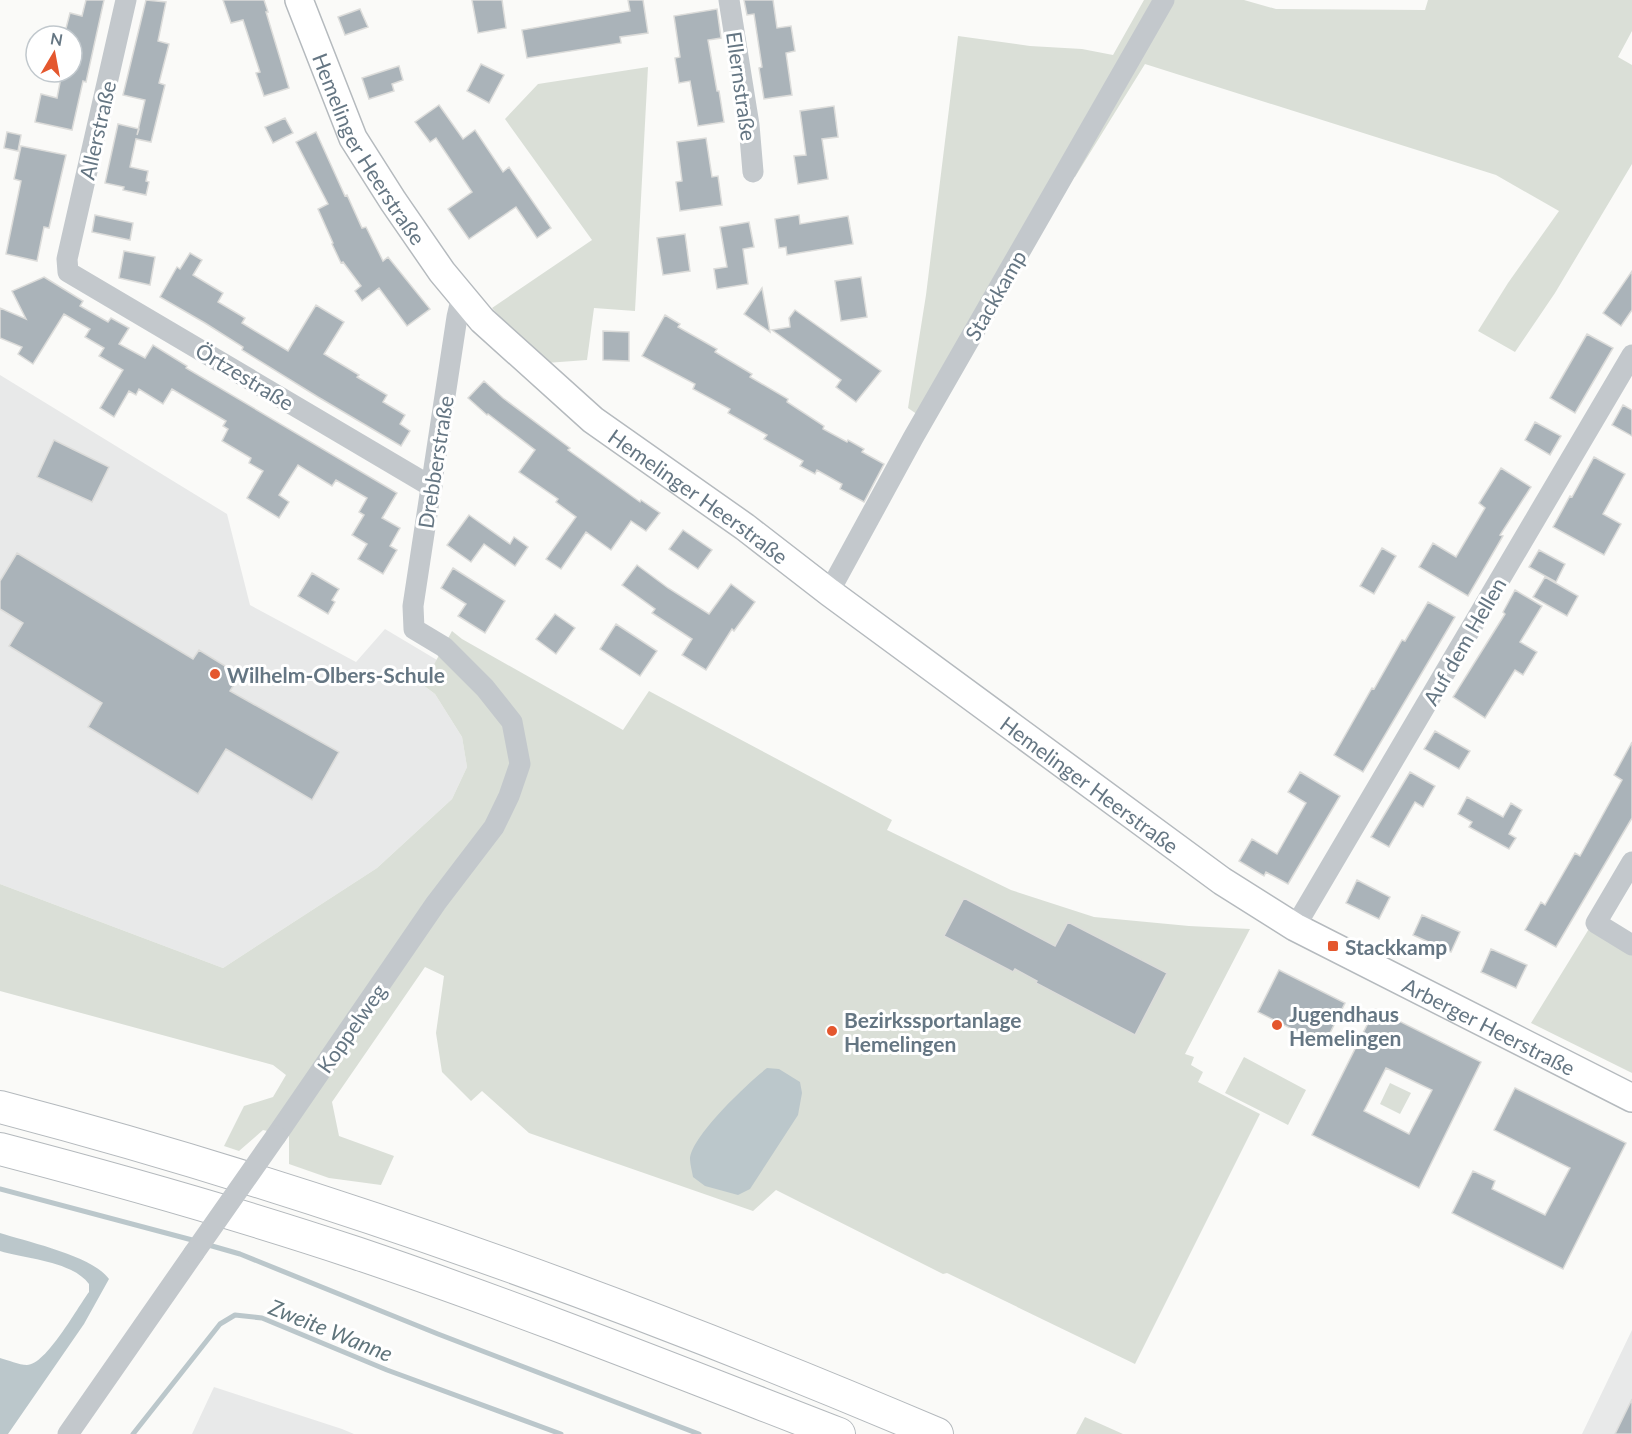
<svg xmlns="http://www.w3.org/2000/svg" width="1632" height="1434" viewBox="0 0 1632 1434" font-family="Lato,sans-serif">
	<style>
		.built { fill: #e8e9e9 }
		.green { fill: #dadfd7 }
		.water { fill: #bbc7cb }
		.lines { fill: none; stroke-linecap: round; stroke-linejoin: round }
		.stream { stroke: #bbc7cb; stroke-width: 5 }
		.building { fill: #aab3b9; stroke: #dcdcda; stroke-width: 1.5; fill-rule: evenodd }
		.major-casing { stroke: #b5babe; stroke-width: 30 }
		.highway-casing { stroke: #b4b9bd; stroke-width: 34 }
		.minor { stroke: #c3c8cc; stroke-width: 21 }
		.major { stroke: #fff; stroke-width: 27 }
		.highway { stroke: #fff; stroke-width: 32 }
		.minor-bridge { stroke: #c3c8cc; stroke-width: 21 }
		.poi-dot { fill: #e4572e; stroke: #fff; stroke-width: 2 }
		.labels { text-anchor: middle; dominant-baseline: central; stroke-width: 6; stroke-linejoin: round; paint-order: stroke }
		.street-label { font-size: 21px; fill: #657683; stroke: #fff }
		.poi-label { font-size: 21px; font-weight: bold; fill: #657683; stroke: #fff; text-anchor: start }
		.water-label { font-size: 22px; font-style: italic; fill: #60757c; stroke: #fff }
	</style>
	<rect width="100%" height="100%" fill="#fafaf8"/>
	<path class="built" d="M0 375 227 514 250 605 356 662 385 629 437 660 423 685 435 694 462 737 467 767 452 799 377 868 223 968 0 884Z
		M1632 1330V1434H1582Z
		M214 1387 342 1429 354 1434H192Z"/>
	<path class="green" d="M1144 0H1244L1276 9 1425 10 1428 0H1632V31L1618 57 1632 65V164L1555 293 1515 352 1478 331 1508 283 1559 211 1496 175 1145 64 1075 177 1059 168 921 417 908 408 926 295 958 36 1030 46 1082 49 1113 55Z
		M648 67 635 311 594 308 587 360 546 363 527 347 492 308 592 240 505 119 538 84Z
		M452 631 462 639 623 730 649 691 892 820 887 830 1011 890 1094 917 1189 926 1250 929 1185 1054 1194 1057 1191 1065 1203 1072 1198 1082 1260 1114 1135 1364 947 1273 943 1274 776 1190 753 1211 529 1133 482 1091 471 1101 442 1072 436 1033 444 976 425 967 332 1102 339 1136 394 1156 381 1185 329 1178 289 1164V1136L263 1130 239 1151 224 1146 244 1106 273 1097 286 1075 273 1065 0 991V884L223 968 377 868 452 799 467 767 462 737 435 694 423 685Z
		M1595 919 1632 941V1073L1531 1023Z
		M1244 1057 1306 1090 1288 1125 1225 1093Z
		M1390 1083 1411 1093 1400 1114 1380 1104Z
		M1085 1417 1123 1434H1076Z"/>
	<path class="water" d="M767 1068 779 1069 800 1082 802 1093 798 1115 750 1189 738 1195 705 1186 693 1177C692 1171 690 1164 690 1159 691 1136 749 1082 767 1068Z
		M0 1233C28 1242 93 1256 109 1279L84 1324 8 1434H0V1358C8 1360 19 1365 27 1365 46 1365 77 1308 89 1292V1284C72 1261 26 1259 0 1251Z"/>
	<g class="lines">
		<path class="stream" d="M0 1189 196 1241
			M205 1244 240 1254 438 1334 699 1434
			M133 1434 220 1324 235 1315 262 1318 387 1370 561 1434"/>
	</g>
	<path class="building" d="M86 0H104L86 82 83 81 72 130 35 122 41 94 57 98 62 72H72V36H64L70 13 82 16Z
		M146 0 166 2 158 41 169 44 159 83 165 85 151 142 136 139 130 167 148 171 146 181 149 182 146 195 123 190 124 187 105 183 118 124 139 129 137 135 145 100 123 95Z
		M223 0H264L268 12H266L289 88 264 96 256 73 260 72 243 20 231 23Z
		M472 0H502L506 28 478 33Z
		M628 0H643L648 33 620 37 621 43 527 58 522 30 630 11Z
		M744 0H773L777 28 791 26 795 51 786 53 792 95 764 99 759 68 762 67 754 14 747 15Z
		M360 9 368 27 345 35 338 17Z
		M717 9 721 38 708 40 717 91H719L724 122 698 126 690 81 679 83 675 58 680 57 674 16Z
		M481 64 504 75 489 103 467 91Z
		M399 66 403 80 392 84 394 91 369 99 362 78Z
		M439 105 463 139 475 130 503 172 509 167 551 228 537 238 516 207 469 239 448 209 472 192 436 138 430 142 415 122Z
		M834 106 838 137 822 139 828 179 798 184 794 156 806 155 800 111Z
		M285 118 293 133 273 143 265 127Z
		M7 132 21 135 18 151 4 148Z
		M316 132 345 196 347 195 362 228 366 227 383 261 388 257 430 309 407 326 379 288 362 301 355 291 361 286 343 262 341 263 332 244 333 243 318 209 328 204 296 142Z
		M706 138 712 177 718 176 722 205 680 211 676 182 682 181 677 142Z
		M21 146 66 155 49 228 44 227 37 261 6 254 21 181 14 179Z
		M95 215 133 223 130 240 92 232Z
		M799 215 800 224 848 216 853 244 787 255 786 247 779 248 775 219Z
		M749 222 754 247 743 249 748 284 717 289 714 269 727 267 720 227Z
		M685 234 690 271 663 275 657 238Z
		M124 251 155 257 150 285 119 278Z
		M190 253 202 260 193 275 223 293 218 302 245 318 242 323 288 351 316 305 344 322 324 354 359 375 357 377 387 395 383 402 405 415 400 424 410 431 401 446 318 397 242 350 243 347 205 323 160 297 177 267 180 269Z
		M1632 271V310L1621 326 1603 313Z
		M44 277 83 301 80 306 108 322 111 318 129 328 119 344 145 358 153 345 187 366 186 368 397 493 382 518 400 528 390 546 397 550 383 574 358 559 367 544 352 535 364 515 359 512 367 498 336 480 332 486 298 465 279 495 289 502 279 518 247 498 263 471 249 463 251 458 222 441 228 429 223 426 226 421 172 389 163 404 139 389 136 395 129 391 114 417 100 408 123 370 99 356 104 348 85 337 90 329 64 314 33 364 18 354 22 347 0 338V308L26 319 12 291Z
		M861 277 867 317 841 321 835 281Z
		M762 288 770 332 744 314Z
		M795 310 881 371 856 402 836 387 841 380 772 330 790 327 789 318Z
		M665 315 680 324 678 327 717 349 715 352 752 374 750 377 788 399 787 402 824 426 823 429 847 442 848 440 864 449 862 452 884 464 864 502 840 489 842 484 817 470 815 474 800 466 803 461 764 439 767 435 728 413 730 409 693 389 695 384 642 356Z
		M603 331 629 332V361L603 360Z
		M1587 334 1613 348 1575 413 1550 398Z
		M484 381 503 398 570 448 568 450 640 502 641 500 660 513 646 531 631 521 611 550 586 532 561 569 546 559 576 517 556 502 558 499 519 472 535 450 488 414 487 415 468 398Z
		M1623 405 1632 410V436L1612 425Z
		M1535 422 1561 436 1550 455 1525 440Z
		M54 440 109 467 92 502 37 477Z
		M1594 457 1625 474 1603 514 1621 524 1604 555 1553 527 1570 496 1572 497Z
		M1501 468 1531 487 1500 535 1503 536 1468 596 1419 567 1433 543 1456 557 1485 508 1479 503Z
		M469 515 510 544 514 537 528 547 515 566 484 544 471 562 447 545Z
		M683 530 712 550 698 569 669 549Z
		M1382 548 1396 556 1374 594 1360 586Z
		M1539 550 1565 564 1556 582 1529 567Z
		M17 553 193 659 199 650 240 675 230 691 339 752 312 800 226 749 198 794 88 727 102 703 9 646 23 623 0 609V581Z
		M637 565 668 588 709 614 731 584 755 602 734 631 732 629 706 670 682 655 692 639 652 613 655 609 622 585Z
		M453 568 505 601 485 633 458 616 466 604 441 588Z
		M312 573 339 589 332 600 335 602 328 614 298 596Z
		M1545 577 1578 596 1567 616 1533 597Z
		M1515 590 1542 606 1520 642 1537 652 1523 675 1515 670 1485 718 1453 697 1505 614 1503 612Z
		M1428 602 1455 617 1363 772 1334 755 1372 688 1374 689 1402 640 1405 641Z
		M555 614 575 628 556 654 536 639Z
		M616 624 657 651 640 676 600 649Z
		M1435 731 1470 751 1459 769 1424 749Z
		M1632 742V818L1556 947 1525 930 1541 902 1545 905 1575 853 1580 856 1622 780 1614 775Z
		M1300 772 1340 796 1288 884 1266 872 1264 876 1239 861 1252 839 1277 854 1306 803 1288 792Z
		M1410 772 1435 786 1423 807 1415 802 1389 847 1371 837Z
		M1467 797 1503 817 1511 803 1522 810 1509 834 1516 838 1509 849 1469 827 1472 822 1458 814Z
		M1357 880 1390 897 1379 919 1346 903Z
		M964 898 1055 946 1068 922 1167 973 1135 1035 1036 983 1037 981 1015 969 1013 972 944 936Z
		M1422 915 1460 932 1451 952 1413 935Z
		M1491 949 1527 965 1516 988 1481 972Z
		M1279 970 1345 1003 1324 1045 1258 1012Z
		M1375 1009 1481 1062 1419 1188 1312 1135ZM1386 1068 1432 1090 1409 1134 1364 1111Z
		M1515 1088 1626 1143 1563 1269 1452 1213 1473 1171 1495 1181 1492 1189 1545 1215 1570 1168 1494 1130Z
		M1632 1399V1434H1615Z"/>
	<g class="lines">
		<defs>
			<g id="major">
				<path id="s1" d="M299 0 353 138 393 201 442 272 482 320 593 420 745 527 829 592 1222 881 1295 927 1632 1098"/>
			</g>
			<path id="highway" d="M0 1107C321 1191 632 1304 937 1434
				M0 1149C119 1180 239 1214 356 1253 519 1308 679 1372 839 1434"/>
		</defs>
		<use href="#major" class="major-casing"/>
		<use href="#highway" class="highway-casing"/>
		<path class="minor" d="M126 0 67 259 68 272 432 487
			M729 0 749 125 753 172
			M829 592 913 438 1164 0
			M1632 862 1596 923 1632 945
			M1295 927 1632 355
			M276 1136 436 903 494 827 509 796 520 764 512 722 485 688 444 647 414 629 413 606 457 317 462 296
			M68 1434 194 1253"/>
		<use href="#major" class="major"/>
		<use href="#highway" class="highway"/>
		<path class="minor-bridge" d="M194 1253 276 1136"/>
	</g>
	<g class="poi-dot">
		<circle cx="215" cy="674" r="6"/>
		<rect x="1327" y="940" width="12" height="12" rx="3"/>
		<circle cx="1277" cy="1025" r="6"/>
		<circle cx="832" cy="1031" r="6"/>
	</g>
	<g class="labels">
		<g class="street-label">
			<text transform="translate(742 86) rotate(82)">Ellernstraße</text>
			<text transform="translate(97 130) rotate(-77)">Allerstraße</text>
			<text stroke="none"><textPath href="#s1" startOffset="165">Hemelinger Heerstraße</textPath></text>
			<text transform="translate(995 295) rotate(-60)">Stackkamp</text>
			<text transform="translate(245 376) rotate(31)">Örtzestraße</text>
			<text transform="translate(435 462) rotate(-81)">Drebberstraße</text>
			<text stroke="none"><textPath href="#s1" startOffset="651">Hemelinger Heerstraße</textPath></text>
			<text transform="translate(1464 641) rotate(-60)">Auf dem Hellen</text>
			<text stroke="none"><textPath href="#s1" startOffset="1137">Hemelinger Heerstraße</textPath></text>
			<text stroke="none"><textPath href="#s1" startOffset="1605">Arberger Heerstraße</textPath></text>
			<text transform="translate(351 1028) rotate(-55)">Koppelweg</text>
		</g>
		<g class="poi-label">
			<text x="227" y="674">Wilhelm-Olbers-Schule</text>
			<text x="1345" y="946">Stackkamp</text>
			<text x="1289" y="1013">Jugendhaus<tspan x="1289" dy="24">Hemelingen</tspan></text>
			<text x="844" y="1019">Bezirkssportanlage<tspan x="844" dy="24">Hemelingen</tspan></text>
		</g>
		<g class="water-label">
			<text transform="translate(331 1330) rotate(22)">Zweite Wanne</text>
		</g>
	</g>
	<g transform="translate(54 54) rotate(10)"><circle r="28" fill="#ffffff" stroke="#c1c8cd" stroke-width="1.5"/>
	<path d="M0-4.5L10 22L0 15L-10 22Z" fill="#e4572e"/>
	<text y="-9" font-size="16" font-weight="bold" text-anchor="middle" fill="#657683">N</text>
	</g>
</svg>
